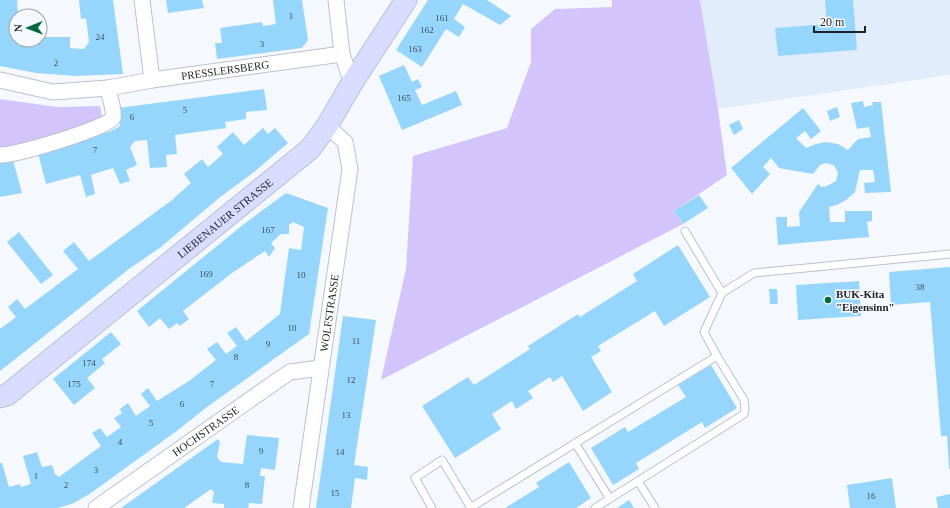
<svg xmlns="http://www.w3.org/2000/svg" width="950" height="508" viewBox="0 0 950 508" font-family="'Times New Roman',serif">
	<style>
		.built { fill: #e2edfc }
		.green { fill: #d3c5fb }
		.building { fill: #97d6fc }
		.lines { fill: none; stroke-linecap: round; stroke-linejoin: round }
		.lane-casing { stroke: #bac2cf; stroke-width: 9 }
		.street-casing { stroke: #bac2cf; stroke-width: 17 }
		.secondary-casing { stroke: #bac2cf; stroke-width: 23 }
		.lane { stroke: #fff; stroke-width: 7 }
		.street { stroke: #fff; stroke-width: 15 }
		.secondary { stroke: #d9dcff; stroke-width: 21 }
		.poi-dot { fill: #05693e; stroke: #f5f9fe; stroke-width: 1.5 }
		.labels { text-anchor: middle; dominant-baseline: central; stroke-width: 3; stroke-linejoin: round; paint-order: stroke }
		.number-label { font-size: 9px; fill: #3c4f5c }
		.street-label { font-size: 11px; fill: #1e2226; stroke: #f5f9fe }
		.poi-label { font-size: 11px; font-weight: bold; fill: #1e2226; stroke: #f5f9fe; text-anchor: start }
	</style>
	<rect width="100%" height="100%" fill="#f5f9fe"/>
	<path class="built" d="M700 0H950V75L718 109Z"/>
	<path class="green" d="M612 0H700L718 109 727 175 674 211 683 224 381 380 406 269 413 156 507 128 531 62V29L555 9 612 7Z
		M0 99 57 107 100 106 102 117 67 131 11 149H0Z"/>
	<path class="building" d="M0 0H17L18 16H16V40H19V43L37 46 38 40H40V37H70V48L84 49 89 42 86 18 81 19 79 0H113L123 74 75 76 36 73 0 66Z
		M166 0H202L204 8 168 13Z
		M273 0H302L308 40 302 48 217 59 215 43H222L220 28 262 22 263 26 276 24Z
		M428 0H487L511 16 500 25 463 4 454 19 465 27 459 37 446 29 422 67 396 50Z
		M825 0H853L857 50 778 56 775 28 827 24Z
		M404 65 412 82 418 79 422 87 415 90 422 105 456 91 462 105 402 130 379 76Z
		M264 89 267 110 246 112V119L225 122 226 128 175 135 177 154 166 155 167 167 150 168 147 140 135 141 130 147 137 165 126 170 130 181 120 184 113 168 91 175 95 194 86 197 80 175 46 184 38 153 70 145 111 131 120 126 118 108Z
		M863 101 864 107 873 105 872 102H881L891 192 865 193 864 183 875 182 873 170H860L855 192 846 200 837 205 829 207 830 222H845V211H872V221L867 222 869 237 778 245 776 217H787V227L800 226 799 212 818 184 822 187 827 186 836 181 838 173 835 167 833 165 826 163 820 165 813 174 779 168 771 158 763 167 770 174 752 194 731 168 803 108 821 131 811 139 805 131 796 138 806 148 816 144 826 142 838 144 848 150 858 139 871 137 869 127 857 129 851 103Z
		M837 107 840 117 830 121 827 111Z
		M739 120 743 129 734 135 729 125Z
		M263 128 268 134 275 128 288 143 254 172 219 198 161 247 129 269 0 371V329L16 317 8 307 17 299 25 309 78 269 63 251 74 242 89 261 172 200 191 183 184 174 202 159 208 167 223 154 217 147 233 132 244 145Z
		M13 160 22 193 0 197V162Z
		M286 193 328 208 309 334 207 407 178 430 91 493 74 503 58 508H0V463H2L9 487 20 484 21 487 31 484 23 456 37 452 42 467 52 465 55 474 59 477 101 446 92 433 100 428 107 437 121 427 114 418 122 413 120 409 128 403 136 416 150 406 141 394 148 388 157 401 189 381 216 360 207 349 217 342 226 354 237 346 227 333 236 327 246 341 280 314 289 248 301 250 304 227 293 222 289 225V234H281L271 243 275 248 269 257 265 251 232 273 183 311 189 319 180 326 177 323 169 329 160 318 149 327 137 311 244 224Z
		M699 195 708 208 683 224 674 211Z
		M19 232 53 275 41 284 7 242Z
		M678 245 710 297 664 326 655 311 598 346 601 351 591 357 612 392 583 411 562 376 553 382 550 377 528 391 533 398 516 409 512 401 492 414 501 429 455 458 422 406 468 377 474 385 530 349 528 346 578 314 580 317 637 281 633 274Z
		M950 267V469H949L947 436H941L930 302 891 305 889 272Z
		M859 281 861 316 798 320 796 285Z
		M769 289H777L778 304H770Z
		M343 316 376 320 354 465 368 467 367 480 355 478 351 508H316Z
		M111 332 121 344 102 359 105 363 87 378 95 388 74 405 53 379Z
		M711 365 737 408 705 428 702 422 636 463 639 469 613 485 591 448 625 427 628 432 686 397 678 385Z
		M247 435 279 438 275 470 261 468 260 476H265L262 504 249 503 248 508H224V504L212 503 214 492 211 489 184 508H121L218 439 220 442 217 457 221 462 243 464Z
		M569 462 591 498 576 508H505L539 487 536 483Z
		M892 478 896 508H850L847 485Z
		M950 494V508H938L936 497Z
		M629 500 634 508H617Z"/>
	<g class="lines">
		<defs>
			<path id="lane" d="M685 231 722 293
				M575 443 610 499
				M432 508 415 478 442 460 471 508
				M470 508 717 356 704 332 722 293 754 273 950 254
				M595 508 638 481
				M655 508 638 481 744 414 745 409 744 400 717 356"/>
			<g id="street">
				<path d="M142 0 152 80"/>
				<path d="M336 0 342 54 352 83"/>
				<path id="s1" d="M0 80 53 92 108 88 152 80 342 54"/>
				<path d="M0 155C14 156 108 128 113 118 115 112 109 95 108 88"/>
				<path id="s2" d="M96 508 278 380 290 372 320 368"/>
				<path id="s3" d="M301 508 350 169 345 142 327 126"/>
			</g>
			<g id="secondary">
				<path id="s4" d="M0 397 7 395 310 149 327 126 352 83 406 0"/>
			</g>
		</defs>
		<use href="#lane" class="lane-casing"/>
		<use href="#street" class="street-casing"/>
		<use href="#secondary" class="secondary-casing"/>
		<use href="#lane" class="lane"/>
		<use href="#street" class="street"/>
		<use href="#secondary" class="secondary"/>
	</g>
	<circle class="poi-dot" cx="828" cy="300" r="4"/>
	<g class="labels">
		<g class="number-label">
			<text x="291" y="16">1</text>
			<text x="442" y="18">161</text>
			<text x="427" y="30">162</text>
			<text x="100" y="37">24</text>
			<text x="262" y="44">3</text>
			<text x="415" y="49">163</text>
			<text x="56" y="63">2</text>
			<text x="404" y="98">165</text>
			<text x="185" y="110">5</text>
			<text x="132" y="117">6</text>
			<text x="95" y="150">7</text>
			<text x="268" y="230">167</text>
			<text x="206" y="274">169</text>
			<text x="301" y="275">10</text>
			<text x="920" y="287">38</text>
			<text x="292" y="328">10</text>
			<text x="356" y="341">11</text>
			<text x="268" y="344">9</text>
			<text x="236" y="357">8</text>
			<text x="89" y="363">174</text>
			<text x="351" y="380">12</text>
			<text x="74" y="384">175</text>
			<text x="212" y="384">7</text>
			<text x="182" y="404">6</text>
			<text x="346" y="415">13</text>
			<text x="151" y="423">5</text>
			<text x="120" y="442">4</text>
			<text x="261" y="451">9</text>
			<text x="340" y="452">14</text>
			<text x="96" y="470">3</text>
			<text x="36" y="476">1</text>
			<text x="66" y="485">2</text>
			<text x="247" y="485">8</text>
			<text x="335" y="493">15</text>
			<text x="871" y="496">16</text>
		</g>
		<g class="street-label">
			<text stroke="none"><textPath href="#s1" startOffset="228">PRESSLERSBERG</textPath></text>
			<text stroke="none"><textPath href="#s4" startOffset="288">LIEBENAUER STRASSE</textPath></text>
			<text stroke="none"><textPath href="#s3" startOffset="197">WOLFSTRASSE</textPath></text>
			<text stroke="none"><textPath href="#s2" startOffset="134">HOCHSTRASSE</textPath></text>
		</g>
		<g class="poi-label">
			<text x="836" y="294">BUK-Kita<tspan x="836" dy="13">"Eigensinn"</tspan></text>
		</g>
	</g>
	<g transform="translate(28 28) rotate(269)"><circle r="19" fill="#f5f9fe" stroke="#9fa3a8"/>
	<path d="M0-3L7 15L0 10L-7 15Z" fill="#05693e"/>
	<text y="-6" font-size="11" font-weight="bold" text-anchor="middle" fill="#1e2226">N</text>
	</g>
	<path d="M814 26v6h51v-6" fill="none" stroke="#1e2226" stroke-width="2"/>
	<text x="820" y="26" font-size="12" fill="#1e2226" stroke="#f5f9fe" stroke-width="3" paint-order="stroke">20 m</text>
</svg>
